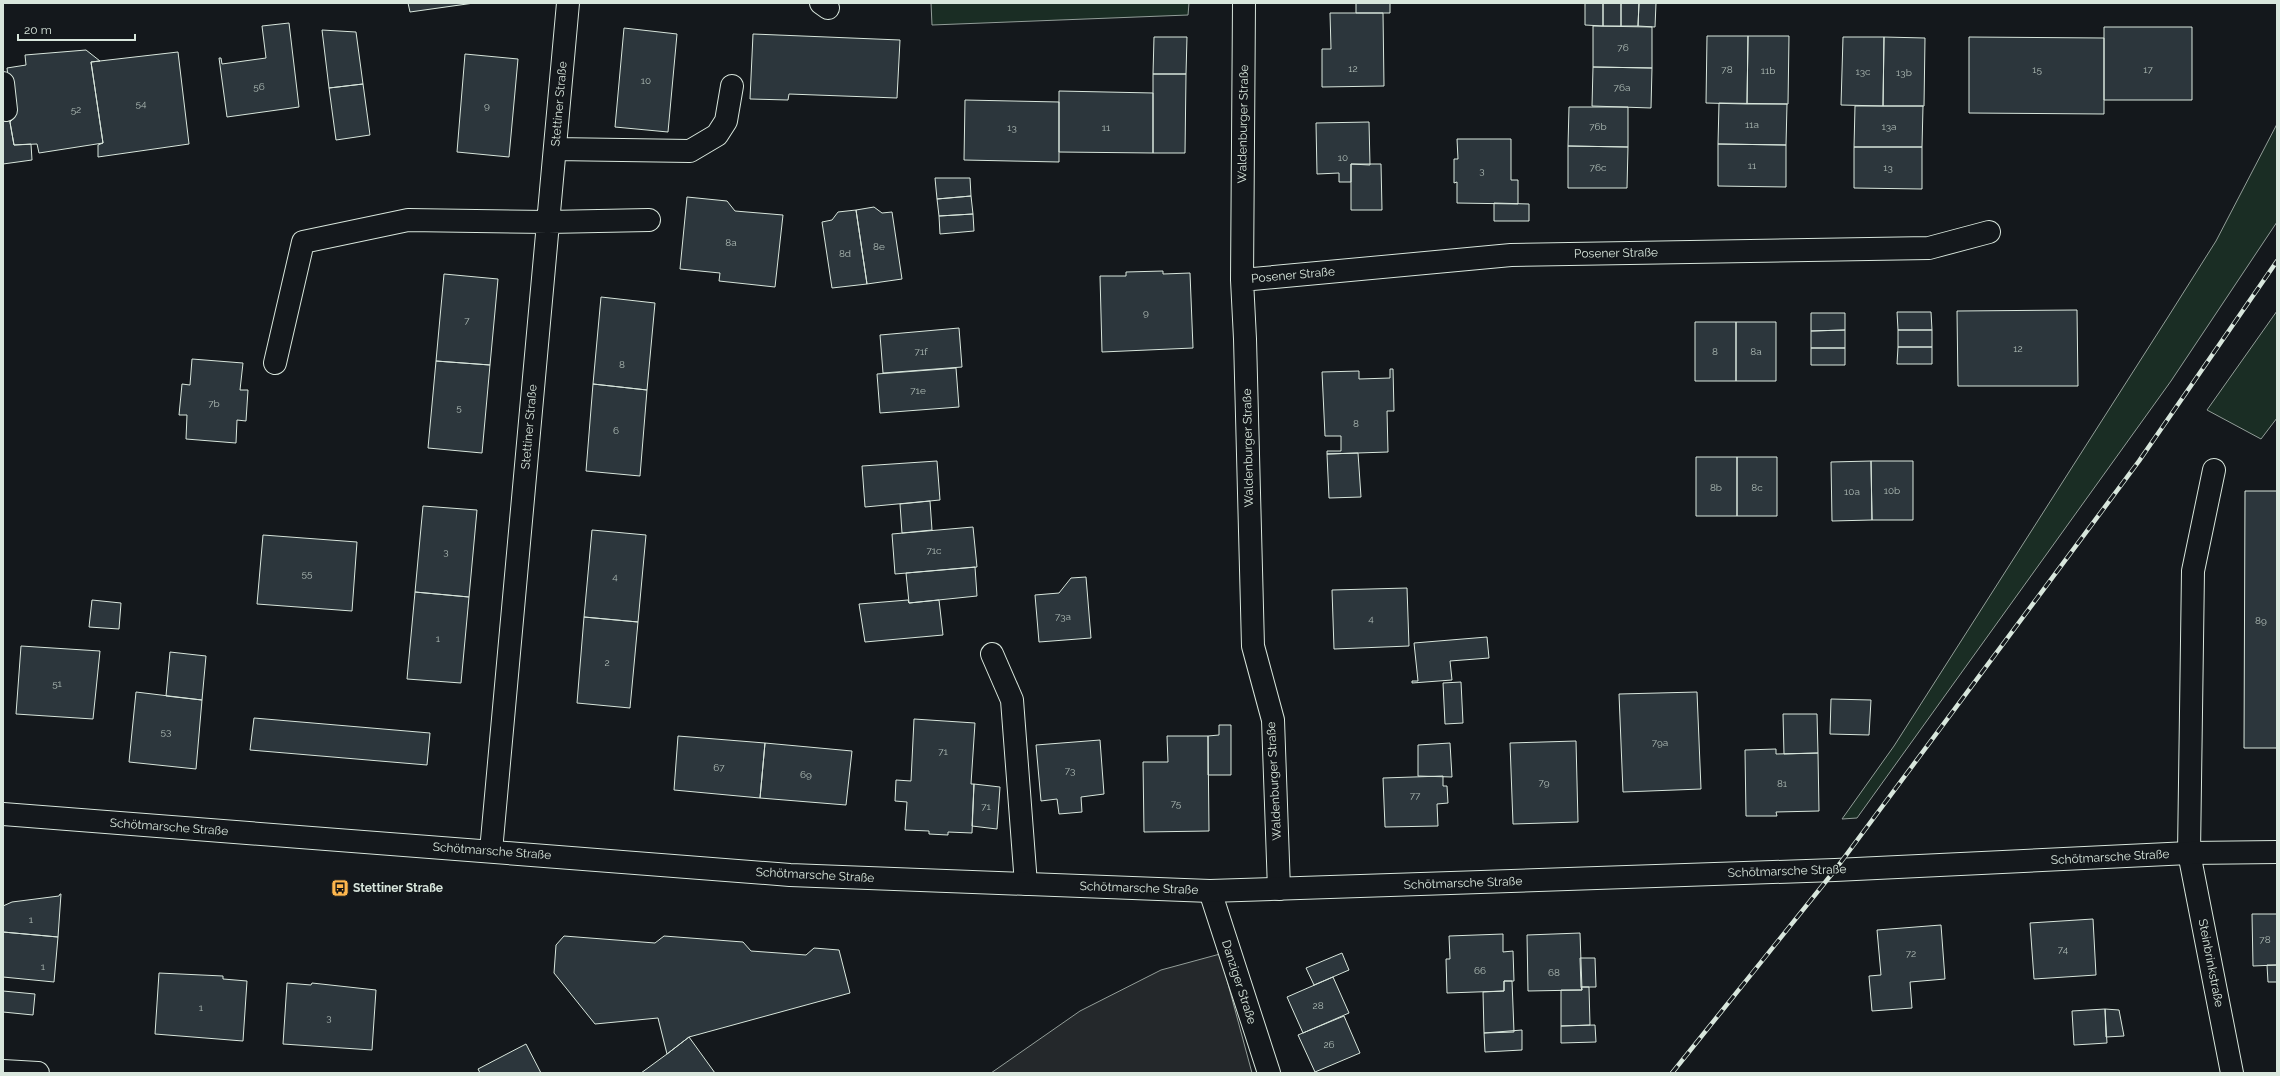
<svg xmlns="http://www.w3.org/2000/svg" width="2280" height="1076" viewBox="0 0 2280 1076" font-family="Raleway,sans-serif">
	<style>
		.green { fill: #1a2d24; stroke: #939e99 }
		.parking { fill: #24282b; stroke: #939e99 }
		.building { fill: #2c363c; stroke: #d8e6dc }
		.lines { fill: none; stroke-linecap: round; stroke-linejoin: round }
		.minor-casing { stroke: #d8e6dc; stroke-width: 24 }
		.major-casing { stroke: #d8e6dc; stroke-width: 24 }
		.minor { stroke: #14181c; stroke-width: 22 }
		.major { stroke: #14181c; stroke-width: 22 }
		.rail-casing { stroke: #d8e6dc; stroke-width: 4.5 }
		.rail { stroke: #14181c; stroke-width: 3; stroke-dasharray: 9; stroke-linecap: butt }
		.labels { text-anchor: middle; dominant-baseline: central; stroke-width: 3; stroke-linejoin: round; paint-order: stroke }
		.number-label { font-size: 10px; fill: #adbab4 }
		.street-label { font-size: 12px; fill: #d8e6dc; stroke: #14181c }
		.poi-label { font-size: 12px; font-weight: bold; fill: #d8e6dc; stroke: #14181c; text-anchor: start }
	</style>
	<rect width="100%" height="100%" fill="#14181c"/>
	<path class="green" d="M931 3H1189L1188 15 932 25Z
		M2277 124V222L2171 381 1857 818 1842 819 1894 746 2168 317 2216 241Z
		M2277 311V418L2261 439 2207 410Z"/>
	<path class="parking" d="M1220 954 1252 1073H991L1080 1011 1161 970Z"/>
	<path class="building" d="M408 3H474L410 12Z
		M1356 3H1390V13H1356Z
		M1585 3H1603V26L1585 25Z
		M1603 3H1621V26H1603Z
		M1621 3H1639L1638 26H1621Z
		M1639 3H1656L1655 27 1638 26Z
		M1330 13H1383L1384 86 1322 87V49H1331Z
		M289 23 299 107 227 117 219 58H221L222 64 266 58 262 26Z
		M1593 26 1652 27V68L1593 67Z
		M2104 27H2192V100H2104Z
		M624 28 677 34 668 132 615 127Z
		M322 30 356 32 363 84 329 88Z
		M753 34 900 40 897 98 789 94 788 100 750 99Z
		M1707 36H1748L1747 104 1706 103Z
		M1748 36H1789L1788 104H1747Z
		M1154 37H1187L1186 74H1153Z
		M1843 37H1884L1883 106 1841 105Z
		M1884 37 1925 38 1924 106H1883Z
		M1969 37 2104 38V114L1969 113Z
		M86 50 100 61 91 62 103 143 39 153 37 144 14 145 10 122 13 119 7 68 26 65 25 55Z
		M178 52 189 144 98 157V145L103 143 91 62Z
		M465 54 518 59 509 157 457 152Z
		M1593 67 1652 68 1651 108 1592 106Z
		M1153 74H1186L1185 153H1153Z
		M363 84 370 135 336 140 329 88Z
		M1059 91 1153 93V153L1059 152Z
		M965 100 1059 102V162L964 160Z
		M1719 103 1787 104 1786 145 1718 144Z
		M1855 106H1923L1922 147H1854Z
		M1569 107H1628V147L1568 146Z
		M9 117 14 145 31 144 32 160 3 164V120Z
		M1369 122 1370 165 1351 164V182H1339V173L1317 174 1316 123Z
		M1457 139H1511V180H1518V204L1457 203V182L1454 183V159H1458Z
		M1718 144 1786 145V187L1718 186Z
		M1568 146 1628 147 1627 188H1568Z
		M1854 147H1922V189L1854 188Z
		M1351 164H1381L1382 210H1351Z
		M935 178H970L971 196 937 199Z
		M971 196 973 214 939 216 937 199Z
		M687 197 727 201 735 211 783 215 775 287 719 281 720 273 680 269Z
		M1494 203 1529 204V221H1494Z
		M874 207 882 213 892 212 902 279 867 284 856 210Z
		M856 210 867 284 832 288 822 222 832 220 838 212Z
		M973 214 974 231 940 234 939 216Z
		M1163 271V274L1190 273 1193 348 1102 352 1100 276H1126V272Z
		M444 274 498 279 490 365 436 361Z
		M601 297 655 303 647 390 593 384Z
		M2077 310 2078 386H1958L1957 311Z
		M1897 312H1931L1932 330H1898Z
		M1811 313H1845V330L1811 331Z
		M1695 322H1736V381H1695Z
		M1736 322H1776V381H1736Z
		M959 328 962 367 883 373 880 335Z
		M1845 330V348H1811V331Z
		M1898 330H1932V347H1898Z
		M1898 347H1932V364H1897Z
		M1811 348H1845V365H1811Z
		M192 359 243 363 240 390H248L246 421 237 420 236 443 186 439 187 415H179L182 384 190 385Z
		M436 361 490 365 482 453 428 448Z
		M956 368 959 407 880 413 877 374Z
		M1390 369H1393L1394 411H1387L1388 452 1327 454V451H1341V436H1325L1322 372 1359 371V379L1390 378Z
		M593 384 647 390 640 476 586 471Z
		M1358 453 1361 497 1329 498 1327 454Z
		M1696 457H1737V516H1696Z
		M1737 457H1777V516H1737Z
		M937 461 940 500 865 507 862 466Z
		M1871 461 1872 520 1832 521 1831 462Z
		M1871 461H1913V520H1872Z
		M2245 491H2277V748H2244Z
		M930 501 932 530 902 533 900 504Z
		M423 506 477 510 469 597 415 592Z
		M973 527 977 567 895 574 892 534Z
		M592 530 646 535 638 622 584 617Z
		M263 535 357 542 352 611 257 604Z
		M975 567 977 596 909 603 906 573Z
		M1086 577 1091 638 1039 642 1035 595 1059 593 1071 578Z
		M1407 588 1409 646 1334 649 1332 590Z
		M415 592 469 597 461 683 407 679Z
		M92 600 121 603 119 629 89 627Z
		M908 600 909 603 939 600 943 635 865 642 859 604Z
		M584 617 638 622 630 708 577 703Z
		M1487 637 1489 658 1450 661 1452 680 1412 683V681H1418L1414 643Z
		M21 646 100 651 93 719 16 714Z
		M170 652 206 656 202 700 166 696Z
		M1461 682 1463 723 1445 724 1443 683Z
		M136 692 202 700 196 769 129 762Z
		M1697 692 1701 789 1623 792 1619 694Z
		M1831 699 1871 700 1869 735 1830 734Z
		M1783 714H1817L1818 753 1784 754Z
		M254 718 430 733 427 765 250 750Z
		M914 719 975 723 971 784H974L972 833 948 832V835L929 834V831L905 830 907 802 895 801 896 780 911 781Z
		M1219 725H1231V775H1208V736L1219 735Z
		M678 736 765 743 760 798 674 790Z
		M1167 736H1208L1209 831 1144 832 1143 762H1168Z
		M1100 740 1104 794 1081 797 1082 812 1059 814 1057 799 1041 801 1036 745Z
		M1576 741 1578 822 1513 824 1510 743Z
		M765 743 852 751 846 805 760 798Z
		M1450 743 1452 777 1418 776V745Z
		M1776 749V754L1818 753 1819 811 1776 812 1777 816H1746L1745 750Z
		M1443 776V786H1447L1448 803 1437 804 1438 826 1385 827 1383 778Z
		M974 784 1000 787 997 829 972 826Z
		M60 894H61L58 937 3 932V906L12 902 59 896Z
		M2252 914H2277V965L2253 966Z
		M2093 919 2096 975 2034 979 2030 923Z
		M1941 925 1945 979 1910 982 1912 1008 1872 1011 1869 976 1881 975 1877 930Z
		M3 932 58 937 54 982 3 977Z
		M1580 933 1582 990 1528 991 1527 935Z
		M1503 934V952L1513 951 1514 981H1504V991L1447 993 1446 959H1450L1449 936Z
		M564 936 655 943 664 936 743 942 751 951 806 955 814 948 839 950 850 993 689 1037 667 1054 658 1018 595 1024 554 973 556 945Z
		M1342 953 1349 970 1314 985 1306 968Z
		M1580 958H1595L1596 987H1581Z
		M2267 965H2277V982H2268Z
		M159 973 223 976V979L247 981 243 1041 155 1034Z
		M1333 977 1349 1013 1303 1033 1287 997Z
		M1504 981H1512L1514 1032 1484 1033 1483 992 1504 991Z
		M287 983 311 985 312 983 376 990 372 1050 283 1044Z
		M1581 987H1589L1590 1025 1561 1026V990H1582Z
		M3 991 35 994 33 1015 3 1012Z
		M2105 1009 2119 1010 2124 1036 2106 1037Z
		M2105 1009 2107 1043 2074 1045 2072 1011Z
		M1344 1016 1360 1053 1315 1072 1298 1035Z
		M1595 1025 1596 1042 1561 1043V1026Z
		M1522 1030V1050L1485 1052 1484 1033Z
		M689 1037 715 1073H641L667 1054Z
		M526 1044 541 1073H480L478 1069Z"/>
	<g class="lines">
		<defs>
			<path id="minor" d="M821 3 828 8
				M1244 3 1242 280 1245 339 1253 646 1273 720 1279 889
				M3 83 6 110
				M555 149 690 151 717 135 726 121 732 86
				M1242 280 1511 255 1929 248 1989 232
				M275 363 303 242 408 220 548 222 649 220
				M2214 470 2193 571 2189 853 2232 1073
				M992 654 1012 700 1026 884
				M491 851 568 3
				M1210 891 1269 1073
				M3 1071 38 1073"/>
			<path id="major" d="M3 814 790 875 1210 891 1835 870 2189 853 2277 852"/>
		</defs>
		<use href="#minor" class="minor-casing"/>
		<use href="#major" class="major-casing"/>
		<use href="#minor" class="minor"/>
		<use href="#major" class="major"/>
		<defs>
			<path id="rail" d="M1672 1073 1835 870 2139 461 2277 261"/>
		</defs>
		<use href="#rail" class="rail-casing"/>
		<use href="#rail" class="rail"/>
	</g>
	<defs>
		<symbol id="bus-square" viewBox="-11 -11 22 22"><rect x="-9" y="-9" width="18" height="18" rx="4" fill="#ffb74d" stroke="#14181c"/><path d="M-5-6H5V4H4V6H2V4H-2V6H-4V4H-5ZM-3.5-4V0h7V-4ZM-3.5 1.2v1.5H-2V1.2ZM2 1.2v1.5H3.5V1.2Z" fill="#111"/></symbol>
	</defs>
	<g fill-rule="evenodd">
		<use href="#bus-square" x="330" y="878" width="20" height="20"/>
	</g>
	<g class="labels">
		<g class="number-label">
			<text x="1623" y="47">76</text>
			<text x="1353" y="68">12</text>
			<text x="1727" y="69">78</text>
			<text x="2037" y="69">15</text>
			<text x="2148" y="69">17</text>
			<text x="1768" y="70">11b</text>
			<text x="1863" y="71">13c</text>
			<text x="1904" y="72">13b</text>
			<text x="646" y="80">10</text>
			<text x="259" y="86">56</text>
			<text x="1622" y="87">76a</text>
			<text x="141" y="103">54</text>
			<text x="487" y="105">9</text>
			<text x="76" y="109">52</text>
			<text x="1752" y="124">11a</text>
			<text x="1598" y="126">76b</text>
			<text x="1889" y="126">13a</text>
			<text x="1012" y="127">13</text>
			<text x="1106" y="127">11</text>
			<text x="1343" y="157">10</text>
			<text x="1752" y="165">11</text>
			<text x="1598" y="167">76c</text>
			<text x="1888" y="167">13</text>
			<text x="1482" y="170">3</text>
			<text x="731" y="242">8a</text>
			<text x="879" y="246">8e</text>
			<text x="845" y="253">8d</text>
			<text x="1146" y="312">9</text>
			<text x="467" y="320">7</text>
			<text x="2018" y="348">12</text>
			<text x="921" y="351">71f</text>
			<text x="1715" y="351">8</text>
			<text x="1756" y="351">8a</text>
			<text x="622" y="364">8</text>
			<text x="918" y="390">71e</text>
			<text x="214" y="403">7b</text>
			<text x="459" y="407">5</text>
			<text x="1356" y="423">8</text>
			<text x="616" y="430">6</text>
			<text x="1716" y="487">8b</text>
			<text x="1757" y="487">8c</text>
			<text x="1892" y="490">10b</text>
			<text x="1852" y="491">10a</text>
			<text x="934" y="550">71c</text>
			<text x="446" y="551">3</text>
			<text x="307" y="573">55</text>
			<text x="615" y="576">4</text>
			<text x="1063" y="616">73a</text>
			<text x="1371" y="618">4</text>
			<text x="2261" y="620">89</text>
			<text x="438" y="638">1</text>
			<text x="607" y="662">2</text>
			<text x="57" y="683">51</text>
			<text x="166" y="731">53</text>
			<text x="1660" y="742">79a</text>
			<text x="943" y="751">71</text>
			<text x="719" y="767">67</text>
			<text x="1070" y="770">73</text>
			<text x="806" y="774">69</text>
			<text x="1544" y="782">79</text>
			<text x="1782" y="783">81</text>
			<text x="1415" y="795">77</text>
			<text x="1176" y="803">75</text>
			<text x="986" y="806">71</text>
			<text x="31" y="919">1</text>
			<text x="2265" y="939">78</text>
			<text x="2063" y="949">74</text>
			<text x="1911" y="953">72</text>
			<text x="43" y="966">1</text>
			<text x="1480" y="970">66</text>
			<text x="1554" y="972">68</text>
			<text x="1318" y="1005">28</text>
			<text x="201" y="1007">1</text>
			<text x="329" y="1017">3</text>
			<text x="1329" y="1044">26</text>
		</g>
		<g class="street-label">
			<text transform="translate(559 104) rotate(-85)">Stettiner Straße</text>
			<text transform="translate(1243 124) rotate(-89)">Waldenburger Straße</text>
			<text transform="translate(1616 253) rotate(-1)">Posener Straße</text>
			<text transform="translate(1293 275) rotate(-5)">Posener Straße</text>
			<text transform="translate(529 427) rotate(-85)">Stettiner Straße</text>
			<text transform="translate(1248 448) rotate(-91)">Waldenburger Straße</text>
			<text transform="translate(1274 781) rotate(-93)">Waldenburger Straße</text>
			<text transform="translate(169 827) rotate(4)">Schötmarsche Straße</text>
			<text transform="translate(492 851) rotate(4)">Schötmarsche Straße</text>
			<text transform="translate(2110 857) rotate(-3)">Schötmarsche Straße</text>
			<text transform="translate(1787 871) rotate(-2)">Schötmarsche Straße</text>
			<text transform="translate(815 875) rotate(3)">Schötmarsche Straße</text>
			<text transform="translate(1463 883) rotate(-2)">Schötmarsche Straße</text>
			<text transform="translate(1139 888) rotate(2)">Schötmarsche Straße</text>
			<text transform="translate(2211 963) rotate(79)">Steinbrinkstraße</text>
			<text transform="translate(1239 982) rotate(72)">Danziger Straße</text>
		</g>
		<g class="poi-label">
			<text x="353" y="888">Stettiner Straße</text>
		</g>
	</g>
	<rect width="2280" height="1076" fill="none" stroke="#d8e6dc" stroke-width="8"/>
	<path d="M18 34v6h117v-6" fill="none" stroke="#d8e6dc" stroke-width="2"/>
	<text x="24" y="34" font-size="12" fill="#d8e6dc" stroke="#14181c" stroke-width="3" paint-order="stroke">20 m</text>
</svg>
